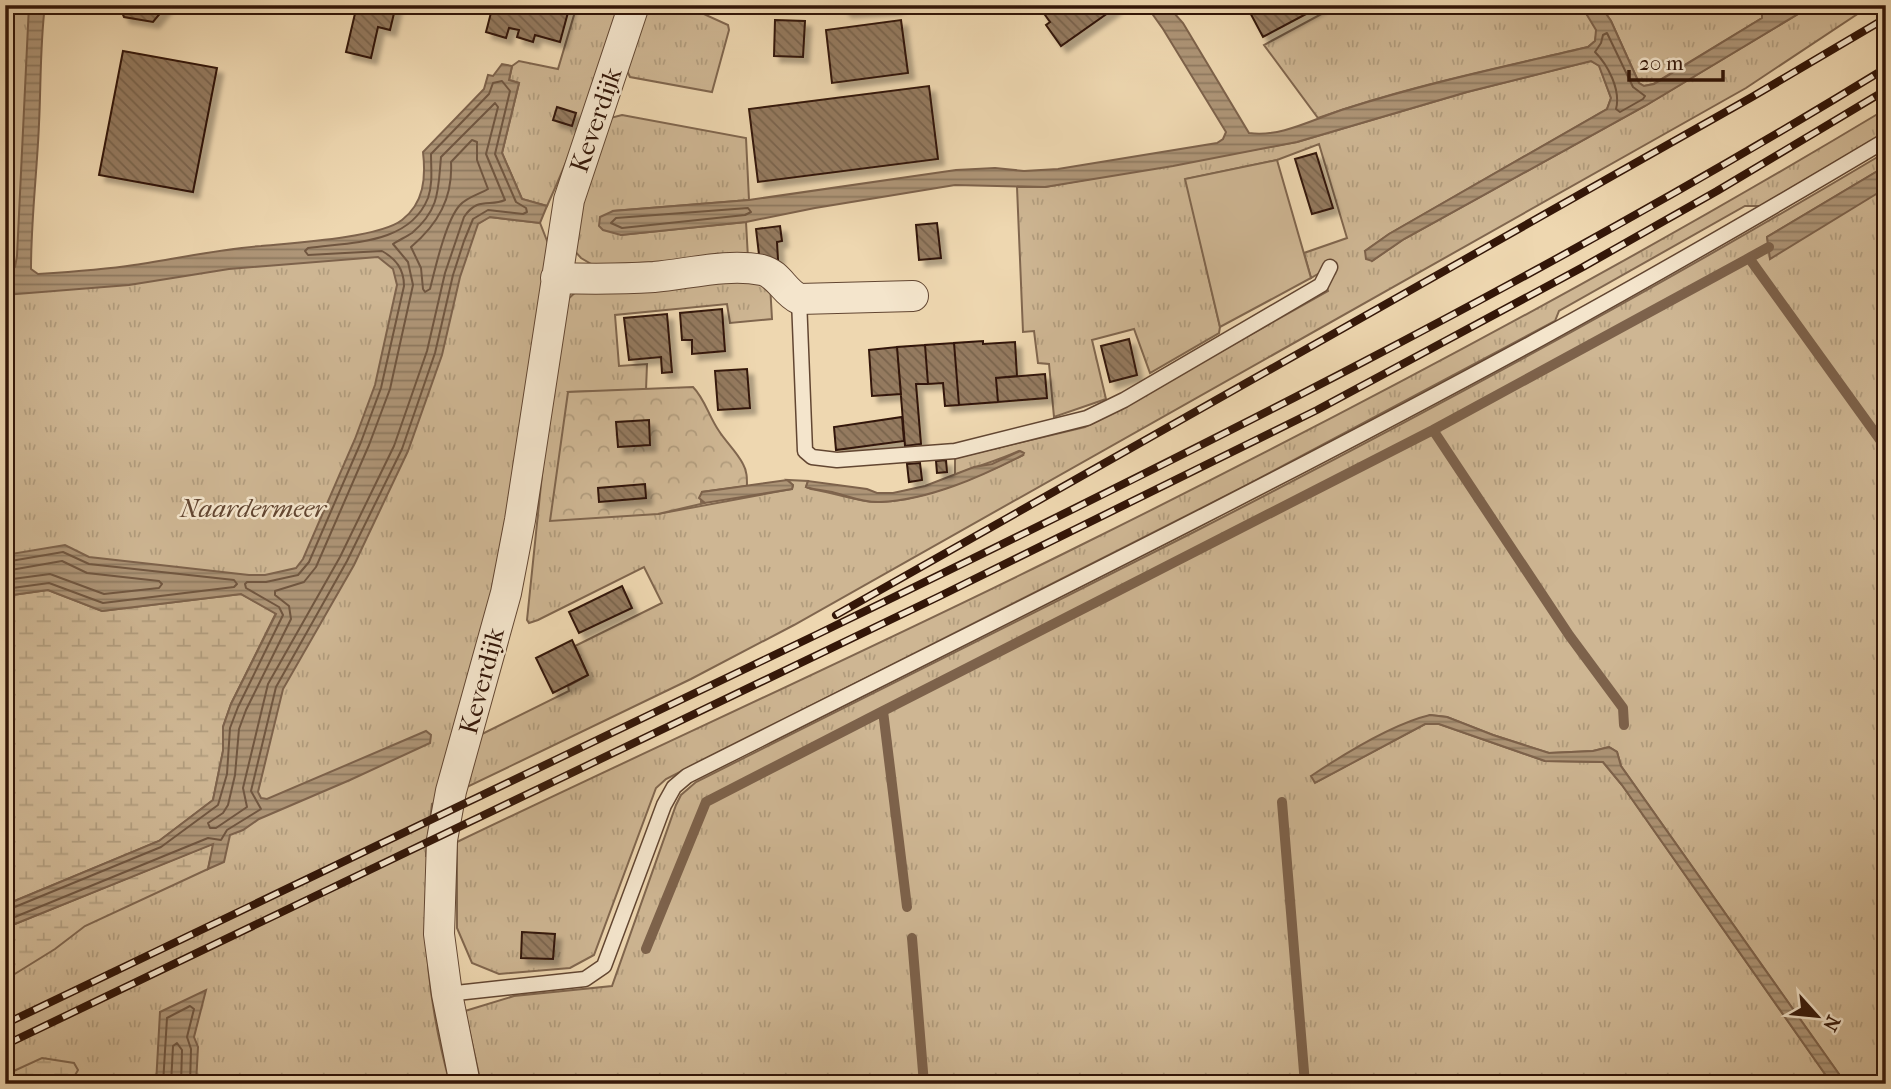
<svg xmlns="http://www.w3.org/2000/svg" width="1891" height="1089" viewBox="0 0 1891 1089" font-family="'IM FELL French Canon',serif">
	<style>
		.grass { fill: url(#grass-tufts); stroke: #80664e; stroke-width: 2 }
		.forest { fill: url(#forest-crowns); stroke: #80664e; stroke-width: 2 }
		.wetland { fill: url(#wetland-marsh); stroke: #80664e; stroke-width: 2 }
		.garden { fill: #ceb693; stroke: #80664e; stroke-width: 2 }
		.water { fill: url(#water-rules); stroke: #7d624b; stroke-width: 2 }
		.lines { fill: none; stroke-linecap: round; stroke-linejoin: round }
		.shore { stroke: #705640; stroke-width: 2 }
		.stream { stroke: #7d624b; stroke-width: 10 }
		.building { fill: url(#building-back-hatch); stroke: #331608; stroke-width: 2; filter: url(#shadow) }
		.service-casing { stroke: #624632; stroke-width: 17 }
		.minor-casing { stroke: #624632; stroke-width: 32 }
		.service { stroke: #f4e5cc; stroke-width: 14 }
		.minor { stroke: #f4e5cc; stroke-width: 30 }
		.rail-casing { stroke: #331608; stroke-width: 8 }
		.rail { stroke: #f4e5cc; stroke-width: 5; stroke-dasharray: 16; stroke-linecap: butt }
		.labels { text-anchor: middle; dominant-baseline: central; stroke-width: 5; stroke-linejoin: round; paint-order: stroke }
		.street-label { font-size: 26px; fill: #331608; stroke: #f4e5cc }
		.park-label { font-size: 26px; font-style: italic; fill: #624632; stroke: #f4e5cc }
	</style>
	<defs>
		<pattern id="grass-tufts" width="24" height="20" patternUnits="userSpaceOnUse" patternTransform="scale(1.75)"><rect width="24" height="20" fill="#ceb693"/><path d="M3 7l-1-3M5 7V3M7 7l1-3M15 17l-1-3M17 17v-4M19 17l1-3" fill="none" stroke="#b19c7d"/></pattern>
		<pattern id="forest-crowns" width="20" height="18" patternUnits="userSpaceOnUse" patternTransform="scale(1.75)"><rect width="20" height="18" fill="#ceb693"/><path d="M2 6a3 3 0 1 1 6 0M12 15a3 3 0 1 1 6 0" fill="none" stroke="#b19c7d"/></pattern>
		<pattern id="wetland-marsh" width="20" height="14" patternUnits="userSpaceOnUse" patternTransform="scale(1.75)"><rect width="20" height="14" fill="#ceb693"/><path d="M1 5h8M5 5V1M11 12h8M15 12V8" fill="none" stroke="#b19c7d"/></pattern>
		<pattern id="water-rules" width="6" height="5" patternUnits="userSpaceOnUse" patternTransform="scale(1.75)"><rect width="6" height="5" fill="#ae9577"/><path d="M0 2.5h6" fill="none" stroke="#8e7960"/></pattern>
		<pattern id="building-back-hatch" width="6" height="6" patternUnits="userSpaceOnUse" patternTransform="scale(1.75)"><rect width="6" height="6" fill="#947a5f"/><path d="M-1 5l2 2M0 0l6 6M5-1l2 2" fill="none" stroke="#79634c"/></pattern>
		<filter id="shadow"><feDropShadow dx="6" dy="6" stdDeviation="2" flood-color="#0004"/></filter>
	</defs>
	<rect width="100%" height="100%" fill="#eed7b0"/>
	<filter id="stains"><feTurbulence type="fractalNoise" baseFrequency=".00286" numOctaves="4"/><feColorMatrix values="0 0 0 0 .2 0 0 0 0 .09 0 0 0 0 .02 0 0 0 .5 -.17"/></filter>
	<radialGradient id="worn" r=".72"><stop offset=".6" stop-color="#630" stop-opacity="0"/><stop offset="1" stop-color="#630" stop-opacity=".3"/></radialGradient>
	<path class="grass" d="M5 5H38L17 290 479 223 489 217 540 223 551 251 508 536 436 802 432 804 426 853V856H428C421 935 429 1007 450 1084H5Z
		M577 5H626C601 73 577 140 547 206L522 199 502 153 519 83 509 80 512 66 519 61 558 69Z
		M643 5H698L697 11 728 25 729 30 712 92 630 77 626 69Z
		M1338 5H1581L1597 30 1595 41 1588 47C1498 68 1405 87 1318 118L1264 45Z
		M1600 5H1758L1762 12V18L1653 84 1644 86 1639 83 1611 21Z
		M1813 5H1871L1746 88 794 625 691 679 465 788 478 736 569 691 568 686 588 675 575 646 662 603 644 567 538 620 529 623 527 620 551 388 566 301 579 289 749 277 770 284 772 319 730 323 727 304 615 315 619 366 647 364 646 390 568 392 658 514 792 489 793 485 787 480 808 481 806 487 811 489C831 492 861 503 880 502 925 501 983 475 1023 455L1019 451C997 461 977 466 955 475V458L1085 427 1099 420 1328 291 1323 271 1311 278 1304 253 1347 238 1319 144 1277 160 1186 179 1220 327 1219 333 1150 373 1134 329 1092 340 1106 399 1054 417 1049 364 1038 363 1034 331 1023 332 1017 187H1045L1297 142 1467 92 1591 61 1599 65 1611 98 1607 109 1389 234 1365 251 1372 261 1404 239 1645 106Z
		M1886 109V132L1761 206H1745L1559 311 1555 321 1247 485 666 779 656 788 594 955 570 968 499 974 472 963 457 928V842C663 743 872 649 1077 547 1352 411 1623 267 1886 109Z
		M622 115 746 138 749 200 613 211 621 235 746 222 748 258 593 265 581 258 573 249V235L610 118Z
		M1886 152V166L1767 237 1771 258 1886 171V1084H1846L1621 766 1617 752 1609 747 1593 751 1549 753 1493 735 1447 717 1430 715 1316 782 1425 724H1439L1545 761 1603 762 1622 785 1832 1084H481L465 1011 514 996 612 986 676 805 681 795 696 782C860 699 1027 617 1192 533 1427 413 1659 287 1886 152Z"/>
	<path class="forest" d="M693 387C705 399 709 417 719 431 726 442 737 452 743 464 747 471 747 478 747 486L702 492 701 502 705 503 658 514 550 521 568 392Z"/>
	<path class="wetland" d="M48 590 102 611 241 594 276 613 231 704 223 727V751L213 800 159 841 5 905V596Z
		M214 843 208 869 85 926 55 949 5 980V928Z
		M42 1058 74 1063 78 1070 70 1084H49L40 1075 23 1084H5V1075Z"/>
	<path class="garden" d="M1277 160 1311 278 1220 327 1185 179Z"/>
	<path class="water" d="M29 5H45C40 45 41 84 39 124 37 172 31 220 31 269L38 274C70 272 102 270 134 265 176 259 219 249 261 246 292 243 379 238 402 220 424 203 426 178 423 152L484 89 488 75 493 76 502 64 512 66 509 80 519 83 502 153 522 199 547 206 540 223 490 217 478 224 460 277 442 355 408 451 354 565 283 689 258 792 261 798 267 799 426 731 431 735 430 743 350 780 259 819 243 830 230 835 224 862 208 869 213 844 5 928V905L159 841 213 800 223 751V727L231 704 276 614 241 594 102 611 48 590 5 596V555L65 545 89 557 249 575H265L296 568 303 559 355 439 375 385 397 285 393 269 378 257 229 269 129 285 5 295V273L15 267 17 256Z
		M1146 5H1167L1183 23 1249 133C1282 138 1317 117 1348 108 1426 83 1508 66 1588 47L1595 41 1596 30 1581 5H1600L1611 21 1639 83 1644 86 1654 84 1762 18V12L1758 5H1768L1772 9 1782 5H1813L1645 106 1404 239 1372 261 1366 259 1365 251 1389 234 1607 109 1611 98 1599 66 1591 61 1467 92 1297 142 1173 166 1045 187 955 185 815 208 746 222 621 235 603 230 599 226 600 217 613 211 749 200 956 170 995 168 1024 171 1058 169 1217 143 1223 139 1226 132 1163 29Z
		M1886 166V188L1770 259 1767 237Z
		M1020 451 1024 453 1023 455C980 477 929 500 880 502 864 503 848 496 832 492 823 490 814 490 806 487L808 481 867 489 877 493H893L925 486 974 467 992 464Z
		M787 480 793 485 792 489 705 503 699 498 702 492Z
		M1430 715 1447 717 1493 735 1549 753 1593 751 1609 747 1617 752 1621 766 1846 1084H1832L1622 785 1603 762 1545 761 1439 724H1425L1315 783 1311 776C1344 754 1392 724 1430 715Z
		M206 990 194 1037 198 1047 196 1084H156L160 1012Z"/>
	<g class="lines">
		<path class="shore" d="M1607 33 1633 87 1645 96 1643 99 1620 112 1616 109C1621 90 1608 65 1595 52L1601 43 1603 35Z
			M495 103 498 107 486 154 505 200C490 207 478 196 464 217L445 273 427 351 394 446 340 557 268 684 243 788 247 807 216 828H210L208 823 223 813 228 805 235 775 239 729 246 710 291 619 289 606 275 595V591L304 582 316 567 369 445 390 389 413 285 408 262 393 244C399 240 406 237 412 233 440 209 438 190 441 157Z
			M472 140 477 142V160L488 189C480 194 467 197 460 205 446 220 435 269 430 289L425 292 423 289 421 268 411 247C438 224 453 198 451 162Z
			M748 208 751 212 745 215 622 228 611 223 616 218Z
			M5 562 63 552 89 564 234 580 237 584 234 587 103 603 49 583 5 589
			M5 571 62 561 87 573 159 581 162 584 159 588 104 594 50 574 5 580
			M5 911 161 847 218 805 227 774 230 728 238 707 283 615 279 607 246 588 245 584 247 582H266L298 575 309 562 361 442 381 388 404 286C404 269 396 259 382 251L308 255 305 251 308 248C350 242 409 245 428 198 433 183 431 169 431 154L489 94 493 83 502 81 510 91 495 154 516 202 526 208 527 212 523 214 488 210 473 219 464 241 453 275 435 353 402 449 347 561 276 687 251 791 261 809 227 830 221 840 208 838 5 921
			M163 1084 167 1018 190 1006 194 1009 187 1037 191 1049 190 1084
			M171 1084 173 1046 177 1043 182 1050 181 1084"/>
		<path class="stream" d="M1749 258 1769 247
			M1433 430 1569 635 1623 708 1624 725
			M883 711 1433 430 1749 258 1886 448
			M1282 802 1305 1084
			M912 938 924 1084
			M646 949 706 802 883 711 907 907"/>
	</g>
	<path class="building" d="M119 5H167L153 22 124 17Z
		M357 5H396L390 30 378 27 371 58 346 52Z
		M493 5H570L560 42 535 35 533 42 517 37 519 30 509 28 506 38 486 32Z
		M841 5H900L895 8 846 11Z
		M1038 5H1113L1115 8 1061 46 1046 25 1050 22Z
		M1246 5H1323L1263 37Z
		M775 20 805 21 803 57 774 56Z
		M901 20 908 73 832 83 826 30Z
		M123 51 217 68 193 192 99 175Z
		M929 86 938 159 758 182 749 109Z
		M557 107 576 113 572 126 553 120Z
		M1316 153 1333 208 1312 214 1295 159Z
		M937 223 941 258 919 260 916 225Z
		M780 226 782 241 777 242 778 260 760 263 756 229Z
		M722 309 725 351 692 354V340H682L680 313Z
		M667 314 672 372 662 373 661 357 629 360 624 318Z
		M1129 339 1137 375 1110 382 1101 346Z
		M983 341V344L1015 342 1017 376 996 378 998 402 959 405 954 343Z
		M954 343 959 405 945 406 943 383 928 384 925 345Z
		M925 345 928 384H916L921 444 905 446 897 347Z
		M897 347 901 394 872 396 869 350Z
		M747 369 750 408 718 410 715 371Z
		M1045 374 1047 398 998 402 996 378Z
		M902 417 904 441 836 450 834 427Z
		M649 420 650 445 618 447 616 422Z
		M946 460 947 472 937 473 936 461Z
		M920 463 922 480 909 482 907 464Z
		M645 484 646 498 599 502 598 488Z
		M622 586 632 608 579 633 569 612Z
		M572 640 588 675 553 693 536 658Z
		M522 932 555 934 553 959 521 958Z"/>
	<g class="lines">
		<defs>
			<path id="service" d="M799 299 805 451 812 457 837 460 955 451 1087 418 1124 400 1321 285 1330 267
				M447 994 585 979 604 966 664 805 674 787 687 776C973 632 1261 491 1543 337 1658 274 1772 208 1886 140"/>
			<path id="minor" d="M556 278C588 279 621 279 654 277 688 274 728 263 762 270 779 274 784 292 799 299L913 296
				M465 1084 447 994 439 934 442 840 451 791 506 593 520 520 569 200 634 5"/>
		</defs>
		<use href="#service" class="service-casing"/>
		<use href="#minor" class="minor-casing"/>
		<use href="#service" class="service"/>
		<use href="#minor" class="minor"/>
		<defs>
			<path id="rail" d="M836 615 1752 97 1886 18
				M5 1024C276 894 547 764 818 634 1181 458 1542 279 1886 68
				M5 1045 940 596 1317 410 1583 267 1717 191 1886 90"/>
		</defs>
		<use href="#rail" class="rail-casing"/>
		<use href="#rail" class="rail"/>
	</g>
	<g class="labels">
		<g class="street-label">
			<text transform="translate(596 120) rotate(-71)">Keverdijk</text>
			<text transform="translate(482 681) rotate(-75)">Keverdijk</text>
		</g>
		<g class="park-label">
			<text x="253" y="508">Naardermeer</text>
		</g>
	</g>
	<rect width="1891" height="1089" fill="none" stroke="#eed7b0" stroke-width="28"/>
	<rect x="7" y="7" width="1877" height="1075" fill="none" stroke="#331608" stroke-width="3.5"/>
	<rect x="14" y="14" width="1863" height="1061" fill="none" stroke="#331608" stroke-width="2"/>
	<g transform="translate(1817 1016) rotate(117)" stroke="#f4e5cc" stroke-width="5" paint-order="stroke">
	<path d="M0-5L12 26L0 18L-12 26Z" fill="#331608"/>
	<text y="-10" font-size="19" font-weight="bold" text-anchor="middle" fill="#331608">N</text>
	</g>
	<path d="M1629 70v10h94v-10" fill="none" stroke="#331608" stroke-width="3.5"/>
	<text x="1639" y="70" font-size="21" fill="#331608" stroke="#f4e5cc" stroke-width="5" paint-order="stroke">20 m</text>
	<rect width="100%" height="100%" filter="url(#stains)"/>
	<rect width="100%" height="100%" fill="url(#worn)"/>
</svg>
